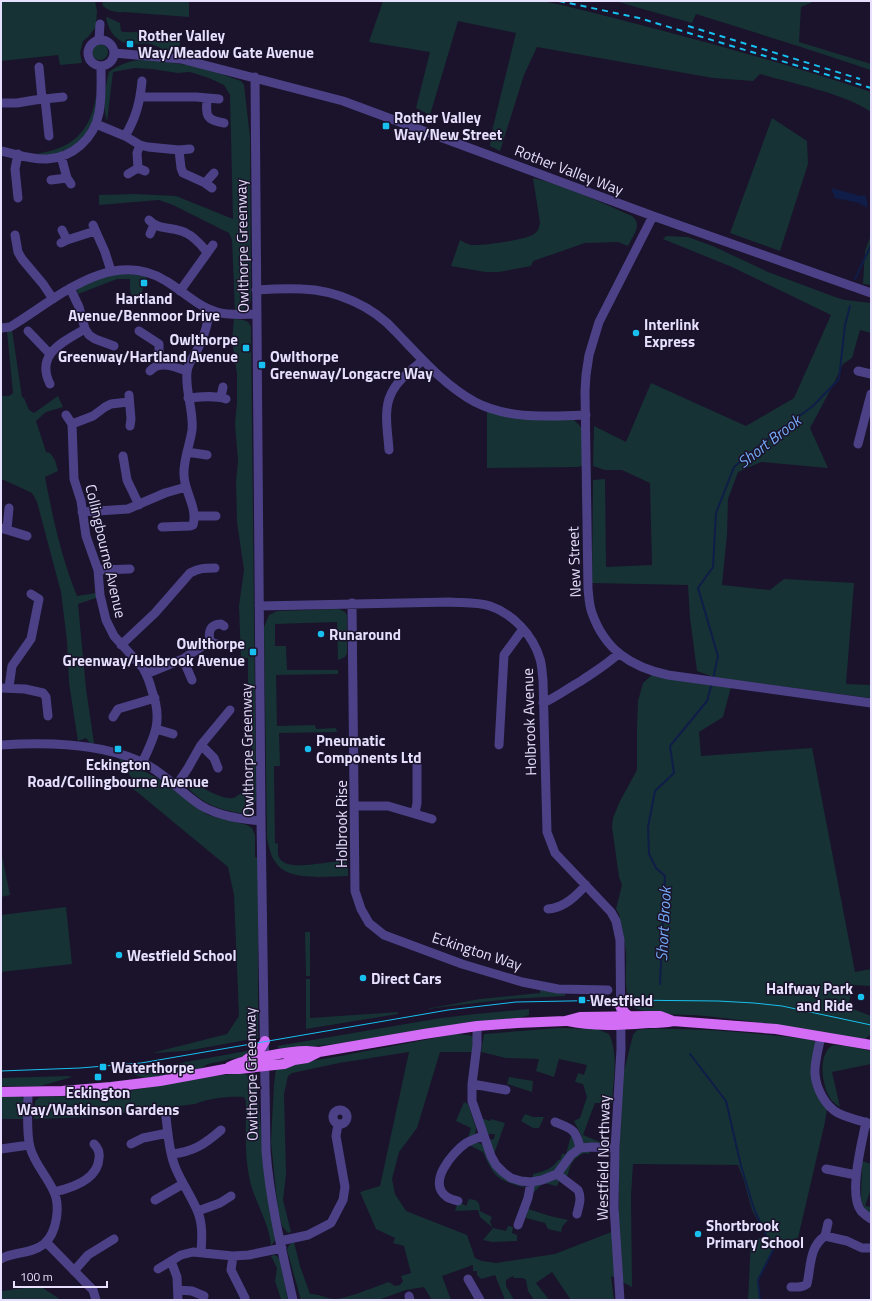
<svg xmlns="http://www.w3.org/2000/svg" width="872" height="1301" viewBox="0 0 872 1301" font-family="'Titillium Web',sans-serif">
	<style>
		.green { fill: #163234 }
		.water { fill: #0f1d48 }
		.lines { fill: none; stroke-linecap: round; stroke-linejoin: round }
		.stream { stroke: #0f1d48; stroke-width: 2 }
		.minor { stroke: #4c4186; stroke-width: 9 }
		.major { stroke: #d36df5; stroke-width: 10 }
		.tram { stroke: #18c0f0; stroke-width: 1 }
		.rail { stroke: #18c0f0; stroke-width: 2; stroke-dasharray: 6 5; stroke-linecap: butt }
		.poi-dot { fill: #18c0f0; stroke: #1a132b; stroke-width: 1.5 }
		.labels { text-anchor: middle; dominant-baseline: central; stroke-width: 3; stroke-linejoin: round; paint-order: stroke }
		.poi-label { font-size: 15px; font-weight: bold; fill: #e6dffd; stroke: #1a132b; text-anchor: start }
		.street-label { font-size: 15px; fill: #e6dffd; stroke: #1a132b }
		.water-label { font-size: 16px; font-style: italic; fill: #74aaf6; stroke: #1a132b }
	</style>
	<rect width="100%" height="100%" fill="#1a132b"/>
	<path class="green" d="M1 1H95L97 11 96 27 88 37 83 41 80 53 82 63 60 65 58 55 1 61Z
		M102 1H189V17L124 12C116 13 109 11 103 6Z
		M383 1H542L562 5C667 31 769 58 871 92V112C843 93 793 84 760 74L753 81 713 78 537 47 524 75 500 151 490 146 492 131 516 33 458 21 430 115 416 108 430 52 369 42Z
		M615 1H815L801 7 799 42 871 64V70L801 47 696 14 692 23Z
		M107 17 120 23 121 31 124 32 182 33 179 49C172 58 160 46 151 44 140 42 128 47 118 39 111 34 108 26 106 18Z
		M92 52a8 8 0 1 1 16 0a8 8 0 1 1-16 0Z
		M140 60H153L201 67 241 81 244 85 250 137 251 300C249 307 242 310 235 312L232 240 229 233 173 205 159 200 99 205V195L135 194 176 196 233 219 230 95 224 85 209 78 190 72 178 73 152 69 135 68 113 72 107 121C102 106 105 87 109 72 119 65 128 61 140 60Z
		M96 96C96 104 96 112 93 121 86 143 58 159 35 154 72 149 90 133 96 96Z
		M772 118 807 141 808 164 780 251 730 233Z
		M533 178C567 186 600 202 632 216 643 225 633 235 628 246L618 242 585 243 533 261 531 266 499 272H485L451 266 460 240C464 242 467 244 471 245 482 246 526 240 534 234 538 232 539 227 540 223Z
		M871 235V285L863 284 865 251Z
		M666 236 688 237 715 247 768 272 835 297 845 300 871 303V333L860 330 852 358 843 364 834 383 810 428 828 468 761 462 738 472 728 499 727 534 722 585 770 590 784 579 854 583 846 684 871 685 870 698 733 680 713 677 697 671 690 618 688 585 592 583 593 480 605 479 606 567 652 565 650 483 622 470H605L593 466 594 426 626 442 651 383 746 426 794 398 831 315 732 267 663 239Z
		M118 273 146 276 147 279 139 298 131 294 130 289V279H117L78 294 77 290 81 285Z
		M234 319C241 320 249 319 251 327L256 800 253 809 246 814C221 810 205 806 187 787L186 777C196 784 220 800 233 798 237 797 242 792 246 789L252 765V731L248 696V658H241L239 606 244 570 237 522 236 482 238 461 235 424 237 402V374L232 340Z
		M12 330 22 397 24 398 29 410 34 413 58 396 63 407 46 412 36 421 46 452 50 453 55 460 58 471 45 477C53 519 61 556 77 596L96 593V598L78 604 86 689 94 743H90L86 738 78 741 69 683 67 641 61 592 37 502 32 493 4 480H1V396H9L13 393 7 331Z
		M487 411 573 419 579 425 582 429V466L578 467 487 468Z
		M339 609 345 612 347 615V653L345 657 338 660 337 622 275 624V646H286L287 670H338V674L276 675 277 726 315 725 316 729 336 728 337 732 279 733 280 766H274L275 843 278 844C278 849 277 855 280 859 291 873 330 859 346 862L348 867V876C327 876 289 882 276 863 271 857 269 847 267 839L264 627 269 615 277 611Z
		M653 674 731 687 723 717 699 732 701 756 812 748 855 972 871 969V986L853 985 848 1007 871 1016V1034L864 1040C807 1031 749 1019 692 1015 681 1015 638 1014 633 1006 622 991 627 970 626 953 625 940 621 927 619 914L616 909 622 885 619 877 612 827 613 818 620 801 637 770V728L638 701 643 683Z
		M119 758 159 779 208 815 247 825 252 828 255 835V857L258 858V1038L186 1051 152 1053 227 1034 239 1016 234 895 228 867 131 787 135 782 122 765Z
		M1 851 10 895 1 897Z
		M66 907 72 964 1 972V915Z
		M305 932H310V976H306Z
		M306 979H310V1018L398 1012V1014L306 1029Z
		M540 990 565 994V996L510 999 426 1009 480 999 540 993Z
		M529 1009V1015L517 1019 345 1043 286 1049 279 1048 277 1046 441 1018 476 1014Z
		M558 1028 597 1029 609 1034C619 1055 613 1081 612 1103H595L583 1135 602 1143 590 1151 589 1154 584 1153C571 1160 571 1164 567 1177L560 1179 557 1186 543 1183 532 1194 533 1174C542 1172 553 1169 558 1160H560L562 1154H566L571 1136 582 1137 574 1121 580 1118 587 1097 583 1084 575 1082 578 1073 584 1075 587 1065 559 1059 554 1077 536 1071 539 1059 506 1058 481 1052 484 1034Z
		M645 1029C700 1028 754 1033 808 1039L815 1041 816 1046 812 1084 818 1097 827 1109 825 1122 798 1238 777 1243 758 1280 760 1300H748L751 1240 767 1237 752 1210 744 1181 738 1165 633 1164 631 1196 632 1287 611 1276 614 1300H571L552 1272 536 1283 549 1300H534L528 1291 526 1280 523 1278H514L513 1276 506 1280V1286L514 1300H505L495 1275 481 1279 477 1275V1271H473V1265L442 1276 451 1300H432L424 1287 406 1290 378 1300H301L287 1250 289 1245 294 1242 300 1266 310 1294C320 1294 327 1299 335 1299 346 1299 377 1286 389 1282L395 1286 400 1285 403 1281 401 1276 411 1273 404 1246 393 1243 395 1238 376 1229 360 1192 380 1186 409 1052 339 1063 292 1073 288 1076 284 1094 286 1174 283 1200 291 1232 288 1233 282 1226 278 1211 271 1142 274 1084 276 1069 281 1066 340 1056 456 1034 469 1035 473 1037V1052H440L417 1128 399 1152 392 1179 395 1194 406 1211 467 1235 475 1258 482 1261 496 1263 555 1254 619 1229V1156L623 1075 633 1035 637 1030Z
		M833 1045 848 1046 871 1051V1064L832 1072 840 1107C836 1104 832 1102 830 1098 822 1085 817 1054 833 1045Z
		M252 1050 244 1058 228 1059 227 1060 208 1064 197 1071 147 1079 130 1073 164 1068V1066Z
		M243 1073 252 1077 256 1082 258 1095 264 1165 276 1239 271 1246C270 1225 255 1202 250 1181 244 1155 246 1128 246 1101L244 1097C228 1096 210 1098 195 1104L87 1117 34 1119 35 1101 40 1097 108 1095 204 1077Z
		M69 1076 72 1077 40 1086H1V1078Z
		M509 1077 533 1081 532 1092 507 1084Z
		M1 1096C26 1096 26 1094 26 1119H1Z
		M464 1102 468 1104 476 1128 475 1134 468 1138 471 1128 456 1121Z
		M525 1114 533 1117H544L539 1128H533L521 1121Z
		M480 1118 490 1121 491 1119 505 1123 494 1154 489 1140 494 1139 495 1134H486Z
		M476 1142C487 1144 485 1154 490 1161 496 1170 517 1178 525 1188 497 1179 495 1179 483 1152L469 1145Z
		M862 1161 871 1164V1189L865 1206 871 1207V1213L869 1214 861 1203V1198Z
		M469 1199C478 1200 480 1202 480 1211L492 1217 490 1222 493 1228 506 1231 508 1226 513 1227 512 1233 517 1235V1241L492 1242 483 1240 493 1228 480 1217 478 1210 455 1211 458 1201 466 1206Z
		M528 1209 550 1216 568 1220 562 1227 561 1232 548 1229 545 1223 526 1218Z
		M274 1255 277 1256 280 1260 288 1300H279L281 1299 275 1281 277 1268 271 1256Z
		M40 1286 61 1300H1V1288L2 1291Z"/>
	<path class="water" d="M831 188 861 196 865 195 867 201V208L859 203 835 198Z"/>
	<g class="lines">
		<path class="stream" d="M855 279 871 245
			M713 679 718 656 698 588 713 567 716 513 734 467 769 438 813 406 839 379 845 325 850 306
			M660 984 665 876 656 868 649 854 648 827 655 791 674 773 670 746 707 701 712 683
			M690 1054 726 1101 741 1166 754 1209 773 1250 758 1280 760 1300"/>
		<path class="minor" d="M88 53a13 13 0 1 1 26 0a13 13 0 1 1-26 0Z
			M99 40 100 24
			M114 53 181 59 343 101 653 216 871 293
			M39 67 42 99
			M255 77 261 821 266 1151C270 1202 282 1251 293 1300
			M141 97H196L219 99
			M207 98C206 115 205 120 224 123
			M45 99 49 136
			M1 103H17L35 100 63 97
			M96 124 125 136 140 145 148 147 179 150 190 149
			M125 136C136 118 140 102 142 81
			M179 150 181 168 183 173 205 183
			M1 151C16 154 31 160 47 159 72 158 94 139 99 113 102 98 101 82 101 67
			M18 154 15 169 18 198
			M61 156 67 178 71 184
			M138 168 137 153 140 145
			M128 174 138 168 145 171
			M51 180 67 178
			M212 188 205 183 214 173
			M653 216 599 322 589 355 586 375 585 391 588 589C589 597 589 605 592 613 605 650 631 667 668 675L871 703
			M149 220C159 231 174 226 186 233 195 237 201 245 207 252
			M93 225 105 252 111 271
			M62 230 67 240
			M150 234 154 225
			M15 235 18 252 22 259 43 284 53 299
			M61 243 67 240 95 231
			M70 288 79 307 85 329 89 335 95 339 114 346
			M256 290C271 289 287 288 302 289 336 290 373 306 396 332 420 357 444 385 475 402 510 420 549 416 586 415
			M180 291 213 245
			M1 328 10 327C54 301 111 246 166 281 183 291 198 307 217 312 230 316 244 314 257 314
			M28 331 50 354
			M139 331 159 344V365
			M150 371C160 360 174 367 187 371
			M858 371 871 374
			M50 384C35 354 63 342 85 329
			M129 395 131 419 130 426
			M221 397 223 387
			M188 398C201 397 214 395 226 399
			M66 415 72 424 74 479 81 501 86 536 98 570 100 595 106 620 114 636 143 668C147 675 150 683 152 691 163 720 155 736 142 763
			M72 424 93 416 105 407 111 404 128 402
			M858 444 871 394
			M389 450C388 433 383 410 391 394 397 380 412 370 423 360
			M187 452 207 455
			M123 456 127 480 139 505
			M82 512 128 509 165 493 186 487
			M194 516H216
			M162 527 190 526 193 525C198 508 184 491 184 475 183 460 190 445 192 430 194 411 185 392 187 372 188 361 197 353 201 342 206 332 208 321 210 310
			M1 528 27 536
			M7 529 9 508
			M98 570 130 569
			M352 603 355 891 361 909 369 923 384 935 462 964 522 982 558 989 608 990
			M259 606 450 602C463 603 477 602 490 606 513 614 533 635 540 659 542 665 542 673 543 680L547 832 555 853 611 912 616 921 620 940 621 1049 615 1148 614 1207 620 1300
			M224 626 221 624C210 624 208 632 210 641 216 645 221 645 228 645
			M121 645 155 613 190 573C199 568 205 568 215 568
			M183 659 192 680
			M146 674 183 659 210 641
			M9 687 12 666 31 639 39 599 31 594
			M1 688 25 689 43 693 46 697 48 716
			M543 703C557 697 568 688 581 681 594 672 608 664 619 653
			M113 717 118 709 155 698
			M156 729 173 734
			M1 745C47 742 108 743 149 766 168 777 182 793 200 805 218 816 240 819 261 821
			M201 745 214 758 218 768
			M499 745 504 655 523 629
			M176 786 188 768 201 745 230 710
			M355 806H388L432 819
			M415 813 417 803V759
			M548 909C564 908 576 896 586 885
			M477 1026V1045L472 1084V1101L491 1156 496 1165 503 1172 511 1178 521 1181 531 1182 542 1180 557 1174 571 1155 580 1148 592 1147 615 1148
			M821 1036C819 1047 814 1063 815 1074 816 1088 825 1106 838 1113 848 1118 861 1121 871 1124
			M472 1084 506 1090
			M333 1117a7 7 0 1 1 14 0a7 7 0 1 1-14 0Z
			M166 1117C168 1134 169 1153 176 1169 182 1183 191 1196 197 1210 203 1223 202 1238 201 1252
			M555 1122C572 1129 576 1129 580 1148
			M866 1122C862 1142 848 1195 861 1211 864 1214 868 1217 871 1219
			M131 1144 143 1138 168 1133
			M1 1149 29 1145
			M172 1154C193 1152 205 1144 221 1130
			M826 1169 856 1175
			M557 1174 578 1190C582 1198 579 1205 577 1214
			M54 1192C72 1188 98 1180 99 1158 100 1152 98 1148 94 1144
			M155 1200 183 1184
			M458 1201C454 1200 450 1199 447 1197 426 1183 453 1152 466 1143 471 1140 477 1138 483 1136
			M198 1211 220 1203 231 1196
			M518 1225 528 1198 531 1182
			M825 1236 847 1241 862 1248H871
			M825 1236 828 1223
			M280 1241 308 1235 331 1223 343 1200 345 1187 336 1136 338 1124
			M46 1242 89 1286 93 1290 96 1300
			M233 1256 231 1270 245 1298
			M1 1259C14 1251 30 1255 44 1244 57 1233 61 1205 53 1190 46 1175 34 1163 30 1147 26 1132 28 1108 28 1092
			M171 1261 177 1277 178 1300
			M158 1269 181 1255 193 1252 233 1256 249 1255 282 1248
			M74 1271 88 1255 114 1239
			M468 1279 480 1300
			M791 1287C797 1287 802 1288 807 1284 811 1267 809 1247 825 1236
			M178 1290 192 1291 204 1296
			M409 1296 410 1300"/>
		<path class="major" d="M620 1006 625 1013 632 1018
			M567 1021C593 1027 621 1025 648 1023 657 1023 664 1023 673 1021L776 1029 871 1045
			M246 1060C254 1055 261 1050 265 1041
			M229 1067C246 1059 289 1051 307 1051 311 1051 315 1052 319 1052
			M1 1092 62 1091 111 1087 160 1081 225 1069H239L284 1064 294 1060 307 1058 319 1052 424 1034 477 1026 517 1023 565 1021 580 1017 650 1016H660L673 1021"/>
		<path class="tram" d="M1 1071 80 1068 141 1063 448 1010 516 1002 620 1000 718 1001 754 1003 782 1006 871 1025"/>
		<path class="rail" d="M559 1 639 18 871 88
			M688 26 860 79"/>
	</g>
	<g class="poi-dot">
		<rect x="126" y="40" width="8" height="8" rx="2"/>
		<rect x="382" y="122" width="8" height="8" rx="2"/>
		<rect x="140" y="279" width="8" height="8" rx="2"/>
		<circle cx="636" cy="333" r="4"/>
		<rect x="242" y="344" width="8" height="8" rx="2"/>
		<rect x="258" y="361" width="8" height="8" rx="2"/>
		<circle cx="321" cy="634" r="4"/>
		<rect x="249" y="648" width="8" height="8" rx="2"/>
		<rect x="114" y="745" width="8" height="8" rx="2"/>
		<circle cx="308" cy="749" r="4"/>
		<circle cx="119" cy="955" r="4"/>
		<circle cx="363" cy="978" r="4"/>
		<circle cx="861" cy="997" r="4"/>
		<rect x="578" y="996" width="8" height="8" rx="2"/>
		<rect x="99" y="1063" width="8" height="8" rx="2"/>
		<rect x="94" y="1073" width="8" height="8" rx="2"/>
		<circle cx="698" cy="1234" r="4"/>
	</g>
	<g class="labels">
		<g class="poi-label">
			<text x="138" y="35">Rother Valley<tspan x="138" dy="17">Way/Meadow Gate Avenue</tspan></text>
			<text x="394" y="117">Rother Valley<tspan x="394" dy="17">Way/New Street</tspan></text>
			<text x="144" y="298" text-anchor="middle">Hartland<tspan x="144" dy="17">Avenue/Benmoor Drive</tspan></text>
			<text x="644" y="324">Interlink<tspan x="644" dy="17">Express</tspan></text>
			<text x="238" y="339" text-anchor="end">Owlthorpe<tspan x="238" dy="17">Greenway/Hartland Avenue</tspan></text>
			<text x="270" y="356">Owlthorpe<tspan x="270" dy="17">Greenway/Longacre Way</tspan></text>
			<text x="329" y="634">Runaround</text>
			<text x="245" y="643" text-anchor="end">Owlthorpe<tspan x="245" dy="17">Greenway/Holbrook Avenue</tspan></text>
			<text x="316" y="740">Pneumatic<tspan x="316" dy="17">Components Ltd</tspan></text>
			<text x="118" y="764" text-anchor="middle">Eckington<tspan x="118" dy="17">Road/Collingbourne Avenue</tspan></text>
			<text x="127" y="955">Westfield School</text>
			<text x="371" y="978">Direct Cars</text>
			<text x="853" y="988" text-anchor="end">Halfway Park<tspan x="853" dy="17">and Ride</tspan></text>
			<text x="590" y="1000">Westfield</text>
			<text x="111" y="1067">Waterthorpe</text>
			<text x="98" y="1092" text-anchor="middle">Eckington<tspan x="98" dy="17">Way/Watkinson Gardens</tspan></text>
			<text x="706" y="1225">Shortbrook<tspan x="706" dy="17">Primary School</tspan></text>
		</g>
		<g class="street-label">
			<text transform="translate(569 170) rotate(21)">Rother Valley Way</text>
			<text transform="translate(242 246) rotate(-91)">Owlthorpe Greenway</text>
			<text transform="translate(106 551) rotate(77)">Collingbourne Avenue</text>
			<text transform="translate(574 562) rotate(-92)">New Street</text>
			<text transform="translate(529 722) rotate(-92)">Holbrook Avenue</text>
			<text transform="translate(247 750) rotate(-91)">Owlthorpe Greenway</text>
			<text transform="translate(341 824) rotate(-90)">Holbrook Rise</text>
			<text transform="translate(477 951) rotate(18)">Eckington Way</text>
			<text transform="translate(251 1074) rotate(-91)">Owlthorpe Greenway</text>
			<text transform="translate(603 1158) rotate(-89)">Westfield Northway</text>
		</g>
		<g class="water-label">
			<text transform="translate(769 441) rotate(-38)">Short Brook</text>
			<text transform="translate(663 924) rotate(-87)">Short Brook</text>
		</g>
	</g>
	<rect width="872" height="1301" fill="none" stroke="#e6dffd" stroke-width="4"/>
	<path d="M14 1281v6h93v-6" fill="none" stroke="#e6dffd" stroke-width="2"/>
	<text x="20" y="1281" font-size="12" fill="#e6dffd" stroke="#1a132b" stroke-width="3" paint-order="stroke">100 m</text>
</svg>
